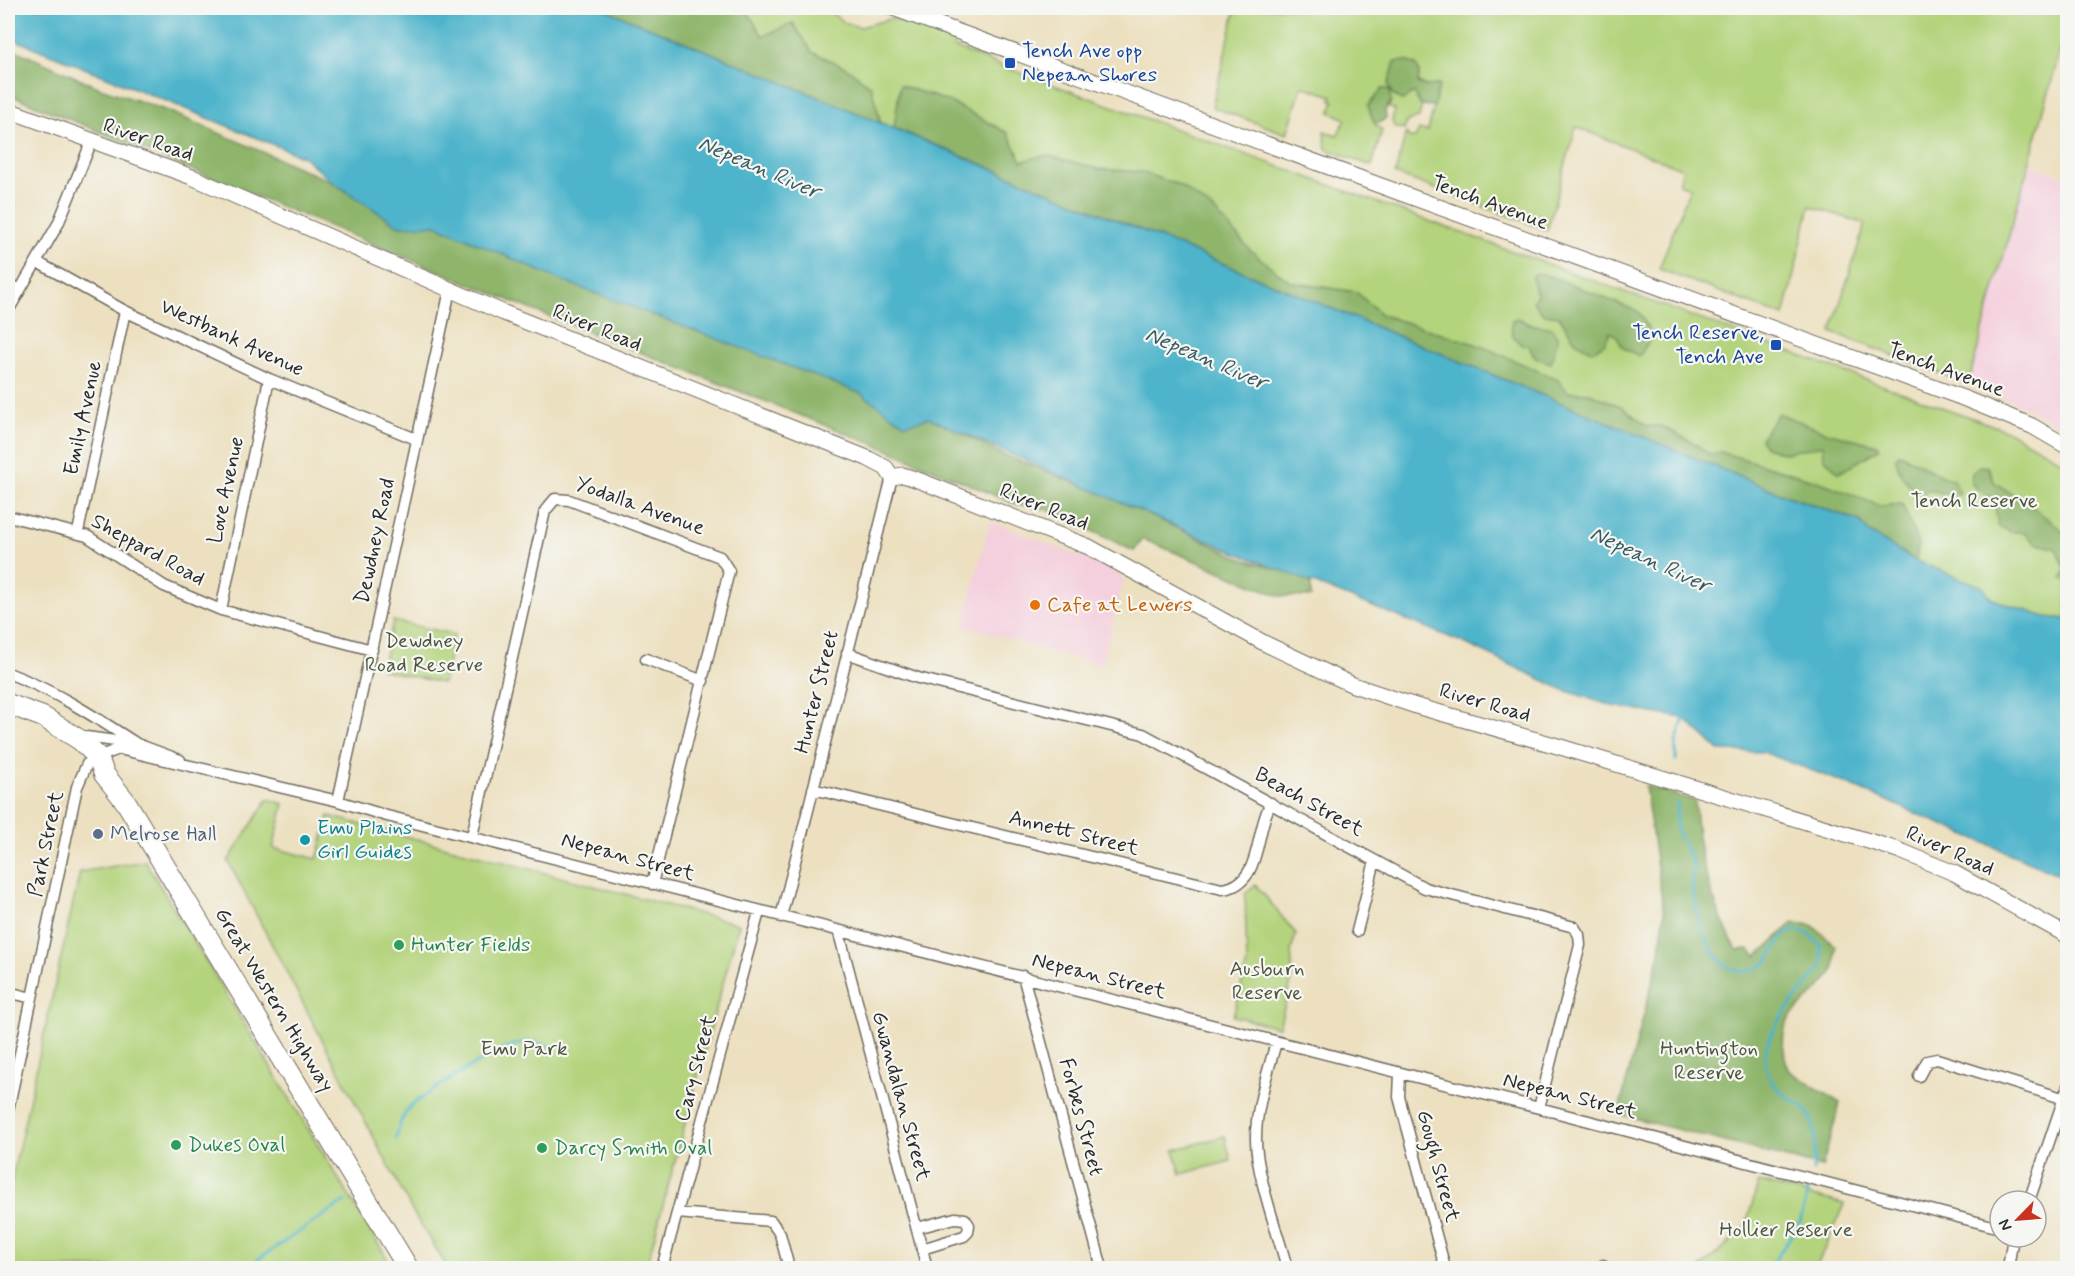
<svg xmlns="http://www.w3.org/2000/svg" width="2075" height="1276" viewBox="0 0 2075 1276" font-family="Mynerve,sans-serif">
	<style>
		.built { fill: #f4cfdd }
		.green { fill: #b3d37b; stroke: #6f7f53; stroke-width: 1.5 }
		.forest { fill: #8eb56b; stroke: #5c704b; stroke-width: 1.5 }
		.water { fill: #4db4cb; stroke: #3c707b; stroke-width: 1.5 }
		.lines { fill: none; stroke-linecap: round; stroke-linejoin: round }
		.stream { stroke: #4db4cb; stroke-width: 3 }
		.street-casing { stroke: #6f6a5f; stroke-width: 13 }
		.secondary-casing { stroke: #6f6a5f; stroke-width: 17 }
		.highway-casing { stroke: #6f6a5f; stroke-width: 22 }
		.street { stroke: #fff; stroke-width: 10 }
		.secondary { stroke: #fff; stroke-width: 15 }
		.highway { stroke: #fff; stroke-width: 20 }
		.transit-dot { fill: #1a4fb4; stroke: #f6f6f2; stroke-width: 2 }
		.food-dot { fill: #e8710a; stroke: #f6f6f2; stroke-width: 2 }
		.service-dot { fill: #5c6f8a; stroke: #f6f6f2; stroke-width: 2 }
		.culture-dot { fill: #0f9aa8; stroke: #f6f6f2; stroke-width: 2 }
		.leisure-dot { fill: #2e9e5b; stroke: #f6f6f2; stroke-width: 2 }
		.labels { text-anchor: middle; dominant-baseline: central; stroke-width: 4.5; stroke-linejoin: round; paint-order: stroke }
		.transit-label { font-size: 21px; fill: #164399; stroke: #f6f6f2; text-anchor: start }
		.street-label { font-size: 21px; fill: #2b2b2b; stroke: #f6f6f2 }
		.park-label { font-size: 21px; fill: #4d553f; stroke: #f6f6f2 }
		.food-label { font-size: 21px; fill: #c56008; stroke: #f6f6f2; text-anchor: start }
		.culture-label { font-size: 21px; fill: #0d838f; stroke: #f6f6f2; text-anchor: start }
		.service-label { font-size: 21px; fill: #4e5e75; stroke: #f6f6f2; text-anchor: start }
		.leisure-label { font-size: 21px; fill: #27864d; stroke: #f6f6f2; text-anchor: start }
		.water-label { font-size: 22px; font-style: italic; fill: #375b63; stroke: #f6f6f2 }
	</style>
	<rect width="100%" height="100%" fill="#f6f6f2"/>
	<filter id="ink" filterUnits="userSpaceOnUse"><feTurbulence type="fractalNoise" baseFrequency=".0167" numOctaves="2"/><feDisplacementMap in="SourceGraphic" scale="12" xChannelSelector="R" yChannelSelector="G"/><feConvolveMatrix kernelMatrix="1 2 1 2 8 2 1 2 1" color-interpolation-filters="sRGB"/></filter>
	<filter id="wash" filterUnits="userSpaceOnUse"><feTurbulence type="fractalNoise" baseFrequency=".008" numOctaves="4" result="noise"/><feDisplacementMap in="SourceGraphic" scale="24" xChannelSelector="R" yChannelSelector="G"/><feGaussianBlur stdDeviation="1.35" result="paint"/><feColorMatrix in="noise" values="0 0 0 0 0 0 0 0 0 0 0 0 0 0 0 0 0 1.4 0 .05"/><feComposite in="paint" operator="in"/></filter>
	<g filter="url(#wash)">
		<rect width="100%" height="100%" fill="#ece0c0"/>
		<path class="built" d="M2029 164 2067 178V430L2021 405 1968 384Z
			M990 521 1106 567 1124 579 1101 665 963 626Z"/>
		<path class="green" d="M602 8H824L847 24 861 27 892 18 955 39 953 47 1007 68 2008 431 2067 464V619L2046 617 1992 599 1983 587 1916 561 1782 494Z
			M1236 8H2064L2067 26 1968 384 1831 332 1865 224 1810 206 1784 316 1659 269 1690 188 1679 184 1683 169 1576 127 1547 230 1395 174 1406 133 1410 138H1415L1419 130 1428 131 1439 85 1425 86 1418 82 1419 72 1391 89 1393 95 1402 100 1414 92 1422 105 1419 118 1407 121 1404 130 1394 127 1392 120 1395 110 1388 107 1391 102 1380 95 1371 101 1374 123 1382 130 1372 166 1326 149 1324 131 1337 135 1346 119 1330 112 1334 101 1331 100 1332 96 1302 86 1287 134 1212 107Z
			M393 621 454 634 443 683 382 670Z
			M268 799 284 804 273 848 317 859 329 816 739 924 646 1268H448L414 1214 228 861Z
			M145 861 393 1268H8V1196L80 872Z
			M1256 885 1296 934 1291 952 1293 975 1279 1027 1233 1016 1247 964 1245 894Z
			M1225 1136 1231 1161 1181 1174 1174 1150Z
			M1759 1182 1844 1204 1816 1268H1700L1744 1230Z"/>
		<path class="forest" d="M602 8H729L747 11 763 36 793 23 812 52 845 67 871 86 881 123Z
			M8 47 100 88 168 111 401 212 444 225 912 407 1002 454 1116 499 1242 559 1311 578V597L1279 596 1143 539 1134 551 1049 510 1013 503 886 449 533 310 8 94Z
			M1407 61 1416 65 1419 72 1418 83 1425 86 1439 85 1434 106 1420 105 1414 93 1402 100 1393 95 1388 85 1395 62Z
			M900 85 950 102 1008 133 1022 161 1046 155 1099 169 1141 172 1179 185 1214 210 1250 250 1290 282 1356 292 1382 315 1481 346 1557 379 1568 392 1590 393 1622 407 1647 426H1662L1694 443 1709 454 1721 452 1823 483 1880 506 1902 504 1918 543 1916 561 1868 532 1859 521 1782 494 894 128Z
			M1382 89H1389L1391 102 1385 110 1386 118 1379 123H1374L1368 106Z
			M1537 273 1556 278 1639 312 1649 330 1648 343 1639 356 1623 348 1616 335 1610 332 1604 344 1592 351 1575 341 1559 316 1543 314 1533 301 1537 295 1532 277Z
			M1518 318 1529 324 1552 328 1558 338 1551 363C1540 360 1532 358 1529 345L1523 346C1514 339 1509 333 1512 321Z
			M1778 413 1826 432 1877 445 1879 449 1839 473 1824 458 1823 445 1785 453 1765 447 1761 439Z
			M1899 454C1918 460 1934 476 1953 480L1960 493 1953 495 1928 490 1923 494C1909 488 1898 474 1896 458Z
			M1980 466 1988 467 1995 483 2033 507 2067 534V581L2062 578 2066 569 2056 549 2035 543 2025 532H2011L1998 526C1996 515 1997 502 1987 495 1980 490 1977 491 1971 483L1972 473Z
			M1645 786 1695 801C1696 852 1712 906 1737 950L1748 949 1757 956 1793 923 1812 925 1836 946C1835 954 1836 967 1831 974 1803 1015 1771 1008 1788 1070L1840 1103 1822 1167 1618 1114 1660 953 1664 913Z"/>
		<path class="water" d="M8 8H602L1782 494 1859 521 1868 532 1916 561 1983 587 1992 599 2046 617 2067 619V878L1845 783 1763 752 1720 751 1683 718 1612 706 1564 690 1462 642 1227 549 929 418 905 424 860 393 560 280 436 225 399 226 332 182 304 157 8 37Z"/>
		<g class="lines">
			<path class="stream" d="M1676 760V742L1685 715
				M1677 803C1678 810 1675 819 1676 826 1678 839 1689 851 1693 864 1694 871 1691 879 1692 886 1696 914 1710 976 1748 971 1777 967 1772 938 1793 930L1809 933 1821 946 1822 966C1804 991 1781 1011 1769 1040 1760 1063 1768 1083 1786 1096 1792 1100 1801 1104 1805 1109 1819 1129 1815 1149 1813 1171
				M396 1139 401 1121 409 1107C431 1091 502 1043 527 1042 537 1041 546 1045 554 1048
				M245 1268 345 1201
				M1770 1268 1800 1222 1809 1189"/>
		</g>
	</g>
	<g filter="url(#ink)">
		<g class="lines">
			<defs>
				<path id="street" d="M37 262 125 311 269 379 416 439
					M8 283 19 290
					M8 311 58 224 91 143
					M8 516 87 536 164 586 221 610 372 650
					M78 532 125 311
					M221 610 269 379
					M847 653 918 678 1143 734 1425 888 1574 927 1579 935 1580 945 1539 1108
					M646 659 703 681
					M8 673C55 691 94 716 137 744
					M79 736 137 744 180 760
					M98 757 119 749 338 801 387 816 1539 1108 2000 1228
					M813 789 1222 889C1263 885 1254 831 1271 803
					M338 801 450 290
					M472 836 545 511 555 499 569 500 720 557 729 571 652 884
					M781 917 892 477
					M1357 931 1375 861
					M839 933 927 1268
					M1023 976 1102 1268
					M8 992 32 998
					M1276 1042C1268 1073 1256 1106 1256 1137 1255 1172 1278 1233 1287 1268
					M1400 1073 1399 1097 1445 1268
					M1919 1076 1927 1061 1937 1059 2062 1098
					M8 1110 77 787 87 764
					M2029 1201 2068 1086
					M677 1213 771 1221 780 1234 789 1268
					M917 1228 955 1218 965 1219 969 1225 968 1232 964 1236 922 1249
					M662 1268 759 912
					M1601 1268 1603 1265
					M2008 1268 2013 1237"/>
				<path id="secondary" d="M893 8 1963 398 2032 426 2068 447
					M8 110 192 177 504 313 867 458 886 468 892 477 903 475 918 480 1089 547 1266 644 1353 685 1416 706 1554 745 1898 850 1954 873 2068 936"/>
				<path id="highway" d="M8 704 43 717 80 740 98 757 104 774 126 802 408 1268"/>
			</defs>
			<use href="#street" class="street-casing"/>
			<use href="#secondary" class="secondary-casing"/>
			<use href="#highway" class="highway-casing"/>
			<use href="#street" class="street"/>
			<use href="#secondary" class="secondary"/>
			<use href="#highway" class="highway"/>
		</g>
	</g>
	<g class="transit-dot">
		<rect x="1004" y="57" width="12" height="12" rx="3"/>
		<rect x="1770" y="339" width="12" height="12" rx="3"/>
	</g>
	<circle class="food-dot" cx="1035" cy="605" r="6"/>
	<circle class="service-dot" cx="98" cy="834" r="6"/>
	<circle class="culture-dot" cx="305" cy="840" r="6"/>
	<g class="leisure-dot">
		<circle cx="399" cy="945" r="6"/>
		<circle cx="176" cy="1145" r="6"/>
		<circle cx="542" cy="1148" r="6"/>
	</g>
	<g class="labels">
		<g class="transit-label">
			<text x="1022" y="51">Tench Ave opp<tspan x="1022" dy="24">Nepean Shores</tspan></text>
			<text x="1764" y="333" text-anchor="end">Tench Reserve,<tspan x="1764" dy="24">Tench Ave</tspan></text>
		</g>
		<g class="street-label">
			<text transform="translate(148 140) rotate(19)">River Road</text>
			<text transform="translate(1490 203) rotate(20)">Tench Avenue</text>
			<text transform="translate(597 328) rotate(22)">River Road</text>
			<text transform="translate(232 338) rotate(25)">Westbank Avenue</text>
			<text transform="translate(1946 370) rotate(20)">Tench Avenue</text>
			<text transform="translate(83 418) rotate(-78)">Emily Avenue</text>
			<text transform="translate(226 490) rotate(-78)">Love Avenue</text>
			<text transform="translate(640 506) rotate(20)">Yodalla Avenue</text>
			<text transform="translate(1044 507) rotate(22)">River Road</text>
			<text transform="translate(375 541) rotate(-78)">Dewdney Road</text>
			<text transform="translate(148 550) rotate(29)">Sheppard Road</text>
			<text transform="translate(817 692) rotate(-76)">Hunter Street</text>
			<text transform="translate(1485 703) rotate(16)">River Road</text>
			<text transform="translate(1309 802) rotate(29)">Beach Street</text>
			<text transform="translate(1074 833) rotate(14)">Annett Street</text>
			<text transform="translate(46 844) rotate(-78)">Park Street</text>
			<text transform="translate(1950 851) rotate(24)">River Road</text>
			<text transform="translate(628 857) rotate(15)">Nepean Street</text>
			<text transform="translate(1099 976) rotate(14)">Nepean Street</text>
			<text transform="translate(274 1000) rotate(59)">Great Western Highway</text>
			<text transform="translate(696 1068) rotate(-75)">Cary Street</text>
			<text transform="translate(901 1096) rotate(75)">Gwandalan Street</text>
			<text transform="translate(1570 1096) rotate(14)">Nepean Street</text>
			<text transform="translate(1081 1117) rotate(75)">Forbes Street</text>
			<text transform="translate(1438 1166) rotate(75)">Gough Street</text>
		</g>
		<g class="park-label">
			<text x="1974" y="501">Tench Reserve</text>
			<text x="424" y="641">Dewdney<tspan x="424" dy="24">Road Reserve</tspan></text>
			<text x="1267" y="969">Ausburn<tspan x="1267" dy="24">Reserve</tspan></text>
			<text x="524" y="1049">Emu Park</text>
			<text x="1709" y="1049">Huntington<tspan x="1709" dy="24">Reserve</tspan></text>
			<text x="1786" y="1230">Hollier Reserve</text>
		</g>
		<g class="food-label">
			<text x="1047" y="605">Cafe at Lewers</text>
		</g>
		<g class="culture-label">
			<text x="317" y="828">Emu Plains<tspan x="317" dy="24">Girl Guides</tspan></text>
		</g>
		<g class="service-label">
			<text x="110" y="834">Melrose Hall</text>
		</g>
		<g class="leisure-label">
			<text x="411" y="945">Hunter Fields</text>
			<text x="188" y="1145">Dukes Oval</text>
			<text x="554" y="1148">Darcy Smith Oval</text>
		</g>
		<g class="water-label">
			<text transform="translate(759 168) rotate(23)">Nepean River</text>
			<text transform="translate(1206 359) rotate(23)">Nepean River</text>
			<text transform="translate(1650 560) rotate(25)">Nepean River</text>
		</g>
	</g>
	<rect width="2075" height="1276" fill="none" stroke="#f6f6f2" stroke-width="30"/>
	<g transform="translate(2018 1219) rotate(245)"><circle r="28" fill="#f6f6f2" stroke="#a5a5a2" stroke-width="1.5"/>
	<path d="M0-4.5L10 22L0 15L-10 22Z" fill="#c8321e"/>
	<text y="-9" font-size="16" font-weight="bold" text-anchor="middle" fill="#2b2b2b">N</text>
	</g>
</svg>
